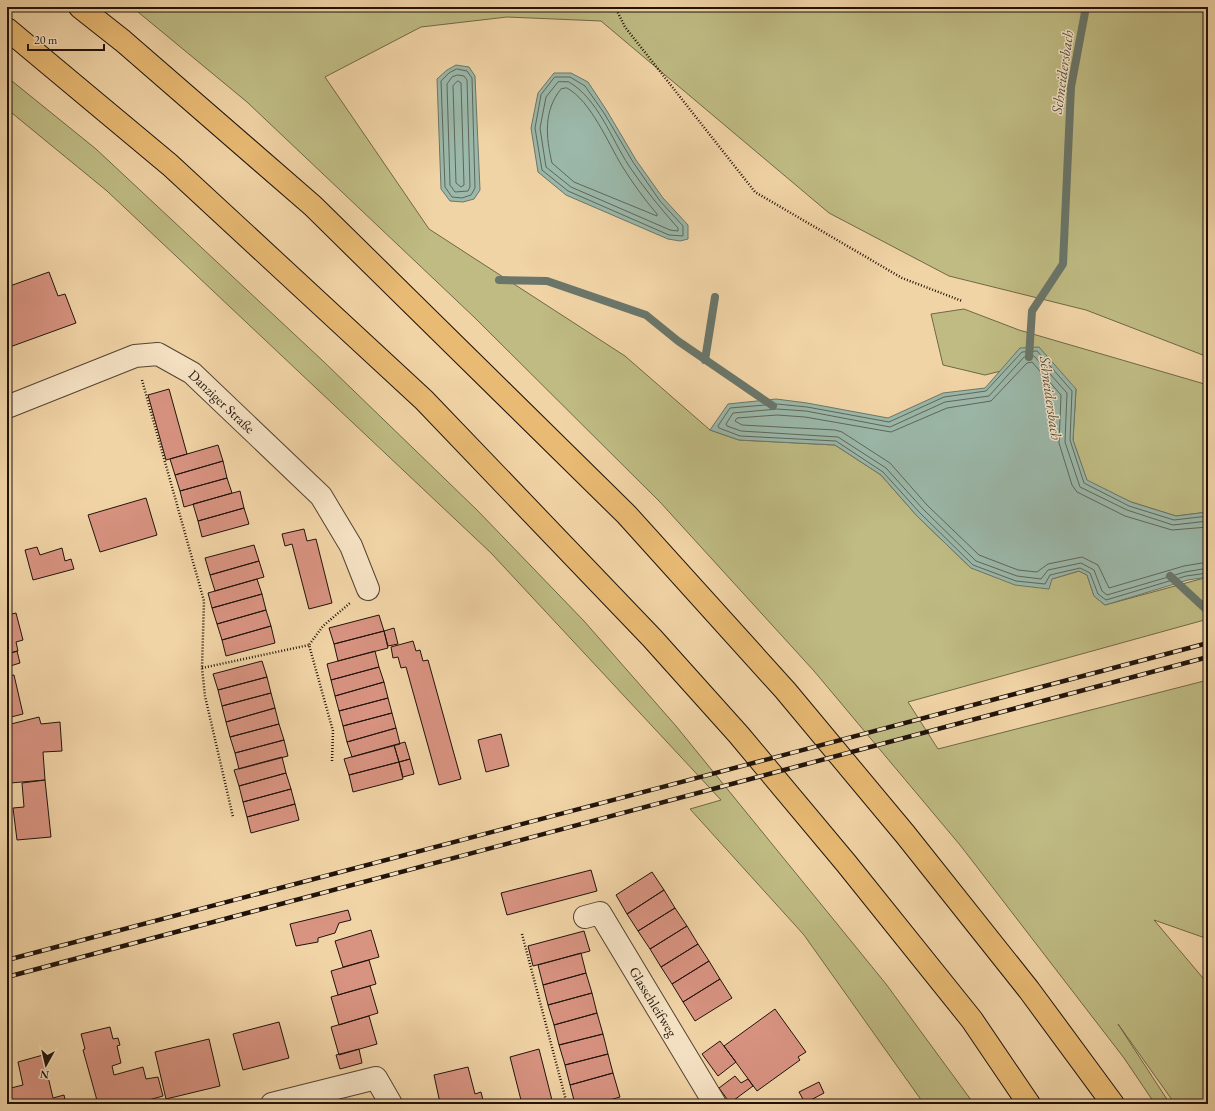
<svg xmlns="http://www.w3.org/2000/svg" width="1215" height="1111" viewBox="0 0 1215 1111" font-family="'EB Garamond',serif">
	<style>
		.green { fill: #bfbb83; stroke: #706747 }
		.water { fill: #9bb8aa; stroke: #6a766a }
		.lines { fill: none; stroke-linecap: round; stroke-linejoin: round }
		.shore { stroke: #5e665a; stroke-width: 1 }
		.stream { stroke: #6a766a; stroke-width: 8 }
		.building { fill: #d89381; stroke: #20130b }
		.minor-casing { stroke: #544332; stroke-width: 24 }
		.motorway-casing { stroke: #20130b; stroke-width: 24 }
		.path { stroke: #20130b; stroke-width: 2.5; stroke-dasharray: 1 2; stroke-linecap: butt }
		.minor { stroke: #f6e3c5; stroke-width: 22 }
		.motorway { stroke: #e8ba73; stroke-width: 22 }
		.rail-casing { stroke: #20130b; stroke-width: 4.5 }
		.rail { stroke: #f6e3c5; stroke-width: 3; stroke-dasharray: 9; stroke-linecap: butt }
		.labels { text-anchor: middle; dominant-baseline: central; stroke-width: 3; stroke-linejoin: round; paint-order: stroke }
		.street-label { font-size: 14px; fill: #20130b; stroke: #f6e3c5 }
		.water-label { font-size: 15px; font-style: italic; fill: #4b4d43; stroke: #f6e3c5 }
	</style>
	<rect width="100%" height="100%" fill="#f1d4a6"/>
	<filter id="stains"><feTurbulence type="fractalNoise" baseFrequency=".005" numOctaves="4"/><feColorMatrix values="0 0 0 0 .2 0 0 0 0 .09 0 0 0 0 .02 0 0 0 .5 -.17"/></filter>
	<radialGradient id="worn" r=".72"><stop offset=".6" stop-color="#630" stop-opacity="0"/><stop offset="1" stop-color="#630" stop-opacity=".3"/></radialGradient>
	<path class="green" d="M132 7H1208V357L1086 310 949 276 829 213 601 21 507 17 421 27 325 77 429 229 625 356 710 430 739 440 835 445 881 475 917 516 971 568 1052 579 1079 571 1087 575 1094 596 1105 605 1208 577V619L908 702 938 749 1208 680V939L1154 920 1208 984V1104H1175L1118 1024 1170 1104H1155L1124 1058 960 845 814 671 660 502 474 317 247 102Z
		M7 77 96 149 323 361 477 510 584 621 676 726 886 984 974 1104H924L804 935 690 809 721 800 491 553 107 191 7 109Z
		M964 309 1019 330 1208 385V512L1176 516 1131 502 1087 481 1073 440 1076 389 1020 348 1001 371 985 375 943 365 931 314Z"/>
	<path class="water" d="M456 65 469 67 475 76 480 190 474 199 463 202 450 201 441 189 437 79 447 70Z
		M554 73H571L588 82 607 111 636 160 663 198 688 225V239L680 241 668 239 566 195 538 172 531 128 538 93Z
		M1039 347 1076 389 1073 440 1087 480 1131 502 1176 516 1208 512V577L1188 580 1105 605 1094 596 1087 575 1079 571 1052 579 1049 589 1015 585 971 568 917 516 881 475 835 445 739 440 710 430 728 404 776 399 807 403 888 418 943 393 985 388 1020 348Z"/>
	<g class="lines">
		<path class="shore" d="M457 69 467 71 472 78 475 188 471 195 462 198 452 197 445 187 441 81 449 73Z
			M458 75 464 76 467 80 470 187 468 191 455 192 450 185 447 84 452 77Z
			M555 77H570L585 86 604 113 633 162 660 201 683 226V236L669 235 568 191 542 170 535 128 541 95Z
			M458 81 461 83 464 185 461 187 456 183 453 86Z
			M569 82C598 99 611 138 629 166 644 188 660 208 678 228V231L670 230 571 187 546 167 540 128 546 97 558 82Z
			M567 88C591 101 608 143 622 166 632 182 644 199 657 214V216L574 182 552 163C546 137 543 111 561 89Z
			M1208 516 1174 520 1129 506 1084 483 1070 440 1072 391 1037 351 1022 352 986 391 944 397 889 422 807 407 777 404 730 408 718 426 719 428 740 436 836 441 883 472 920 513 973 565 1016 581 1045 584 1050 575 1080 568 1090 573 1098 594 1106 600 1186 576 1208 573
			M1208 521 1173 525 1127 510 1080 487 1065 442 1067 393 1034 356 1024 357 989 396 945 402 890 427 806 411 777 409 733 413 726 424 727 426 741 431 838 437 886 468 923 509 976 561 1017 576 1041 579 1048 570 1081 563 1094 570 1102 591 1107 595 1185 572 1208 568
			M1208 527 1172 530 1125 516 1077 492 1072 485 1059 443 1061 395 1032 362 1027 363 991 401 947 408 891 432 805 417 777 415 737 418 735 421 742 425 835 430 842 432 890 463 927 505 979 555 1018 570 1037 572 1048 564 1082 557 1098 565 1109 588 1184 566 1208 562"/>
		<path class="stream" d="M499 280 547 281 646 315 678 341 773 406
			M1029 357 1032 311 1063 264 1071 87 1086 7
			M705 360 715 297
			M1170 576 1208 611"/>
	</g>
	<path class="building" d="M49 272 58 296 65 294 76 323 7 348V287Z
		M169 389 187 454 166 460 148 395Z
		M218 445 223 461 175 475 170 459Z
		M223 461 227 478 180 491 175 475Z
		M227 478 232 493 184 507 180 491Z
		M240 491 244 508 198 521 193 504Z
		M146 498 157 535 100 552 88 515Z
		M244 508 249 524 202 537 198 521Z
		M304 529 307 541 316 539 332 603 309 609 292 544 285 546 282 534Z
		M254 545 259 561 210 575 205 558Z
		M37 547 40 555 62 548 65 561 71 559 74 569 33 580 25 550Z
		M259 561 264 577 215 591 210 575Z
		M257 579 262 594 212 608 208 593Z
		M262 594 266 610 217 624 212 608Z
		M266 610 271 626 222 640 217 624Z
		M16 613 23 640 16 642 18 651 7 654V615Z
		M379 615 384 631 334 644 329 628Z
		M271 626 275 643 226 656 222 640Z
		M394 628 398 644 388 646 384 631Z
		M384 631 388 648 338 661 334 644Z
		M413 641 416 651 420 650 423 661 428 660 461 779 439 785 406 667 401 668 398 657 393 658 391 647Z
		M17 651 20 663 7 667V654Z
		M375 651 379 667 331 680 327 664Z
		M262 661 267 677 218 690 213 674Z
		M379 667 384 682 335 696 331 680Z
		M14 675 23 714 7 718V676Z
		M267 677 271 693 222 706 218 690Z
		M384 682 388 698 339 711 335 696Z
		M271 693 275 708 226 722 222 706Z
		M388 698 392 713 343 726 339 711Z
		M275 708 279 724 230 737 226 722Z
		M392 713 396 728 347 742 343 726Z
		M39 717 41 724 60 722 62 751 43 752 45 780 10 783 7 725Z
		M279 724 284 740 235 753 230 737Z
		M396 728 400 744 352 757 347 742Z
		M501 734 509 766 486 772 478 740Z
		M284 740 288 756 239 769 235 753Z
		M405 742 410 759 399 762 394 745Z
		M394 745 399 762 349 775 344 759Z
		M282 757 286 773 239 786 234 770Z
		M410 759 414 774 403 777 399 762Z
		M399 762 403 779 353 792 349 775Z
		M286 773 291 789 243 802 239 786Z
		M45 780 51 837 17 840 13 808 24 807 22 783Z
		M291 789 295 804 247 817 243 802Z
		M295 804 299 820 251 833 247 817Z
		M591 870 597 891 507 915 501 893Z
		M652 872 664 890 627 914 616 895Z
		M664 890 675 908 638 931 627 914Z
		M675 908 687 926 650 949 638 931Z
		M348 910 351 920 339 923 335 933 318 938V942L296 946 290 924Z
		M687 926 698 944 661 967 650 949Z
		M371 930 379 957 343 967 335 941Z
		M584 931 590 951 533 966 528 946Z
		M698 944 709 961 672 984 661 967Z
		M581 953 586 973 543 985 538 965Z
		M369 960 376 984 338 995 331 971Z
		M709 961 720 979 683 1002 672 984Z
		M586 973 592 993 548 1005 543 985Z
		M720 979 732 998 695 1021 683 1002Z
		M370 986 378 1013 339 1025 331 997Z
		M592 993 597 1013 554 1025 548 1005Z
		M775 1009 806 1052 798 1057 800 1060 757 1091 724 1046Z
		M597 1013 603 1034 559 1045 554 1025Z
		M369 1016 377 1044 339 1055 331 1027Z
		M279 1022 289 1058 243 1070 233 1034Z
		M110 1027 113 1039 118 1038 120 1045 117 1046 121 1063 112 1066 114 1075 143 1067 146 1079 158 1077 163 1096 134 1104H98L83 1050 85 1049 81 1034Z
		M603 1034 608 1054 565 1065 559 1045Z
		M209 1039 220 1086 166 1099 155 1052Z
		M720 1041 736 1062 718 1076 702 1054Z
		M359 1049 362 1063 340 1069 336 1055Z
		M539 1049 553 1104H522L510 1057Z
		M608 1054 613 1073 570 1085 565 1065Z
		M43 1055 53 1098 64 1095 66 1104H7V1089L23 1085 18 1062Z
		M468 1067 475 1094 481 1092 484 1104H437L440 1103 434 1075Z
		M613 1073 620 1097 596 1104H575L570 1085Z
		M735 1076 741 1083 748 1079 753 1086 730 1103 719 1088Z
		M819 1082 824 1093 805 1103 799 1092Z"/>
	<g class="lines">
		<defs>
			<g id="minor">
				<path id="s1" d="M7 407 135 356 158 354 192 373 321 496 351 546 368 589"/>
				<path id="s2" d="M585 917 600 913 715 1104"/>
				<path d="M272 1104 376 1078 391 1104"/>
			</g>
			<path id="motorway" d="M80 7 123 41 313 206 626 514 785 690 905 834 1029 990 1113 1104
				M7 29 170 165 424 400 652 638 739 735 846 863 972 1020 1029 1104"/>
		</defs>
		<use href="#minor" class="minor-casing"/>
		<use href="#motorway" class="motorway-casing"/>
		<path class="path" d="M615 7 625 27 755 192 902 278 962 301
			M142 380 204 601 202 668 205 696 233 817
			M202 668 309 645
			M332 761 333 731 309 645 323 626 350 603
			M522 934 567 1104"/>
		<use href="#minor" class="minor"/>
		<use href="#motorway" class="motorway"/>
		<defs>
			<path id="rail" d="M7 960 1208 643
				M7 977 1208 657"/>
		</defs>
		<use href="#rail" class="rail-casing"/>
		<use href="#rail" class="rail"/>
	</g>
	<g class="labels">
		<g class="street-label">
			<text stroke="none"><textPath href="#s1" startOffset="241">Danziger Straße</textPath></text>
			<text stroke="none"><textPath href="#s2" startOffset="119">Glasschleifweg</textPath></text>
		</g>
		<g class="water-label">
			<text transform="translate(1062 72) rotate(-82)">Schneidersbach</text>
			<text transform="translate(1051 398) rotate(82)">Schneidersbach</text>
		</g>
	</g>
	<rect width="1215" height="1111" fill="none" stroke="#f1d4a6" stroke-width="24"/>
	<rect x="8" y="8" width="1199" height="1095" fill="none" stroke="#20130b" stroke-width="2"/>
	<rect x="12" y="12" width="1191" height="1087" fill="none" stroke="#20130b"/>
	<g transform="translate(46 1065) rotate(188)" stroke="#f6e3c5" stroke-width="3" paint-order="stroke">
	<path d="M0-3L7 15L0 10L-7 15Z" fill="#20130b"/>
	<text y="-6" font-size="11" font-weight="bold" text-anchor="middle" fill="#20130b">N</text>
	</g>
	<path d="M28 44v6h76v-6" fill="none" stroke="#20130b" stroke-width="2"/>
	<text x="34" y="44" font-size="12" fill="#20130b" stroke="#f6e3c5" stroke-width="3" paint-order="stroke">20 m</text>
	<rect width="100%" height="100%" filter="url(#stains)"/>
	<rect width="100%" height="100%" fill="url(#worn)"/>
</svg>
